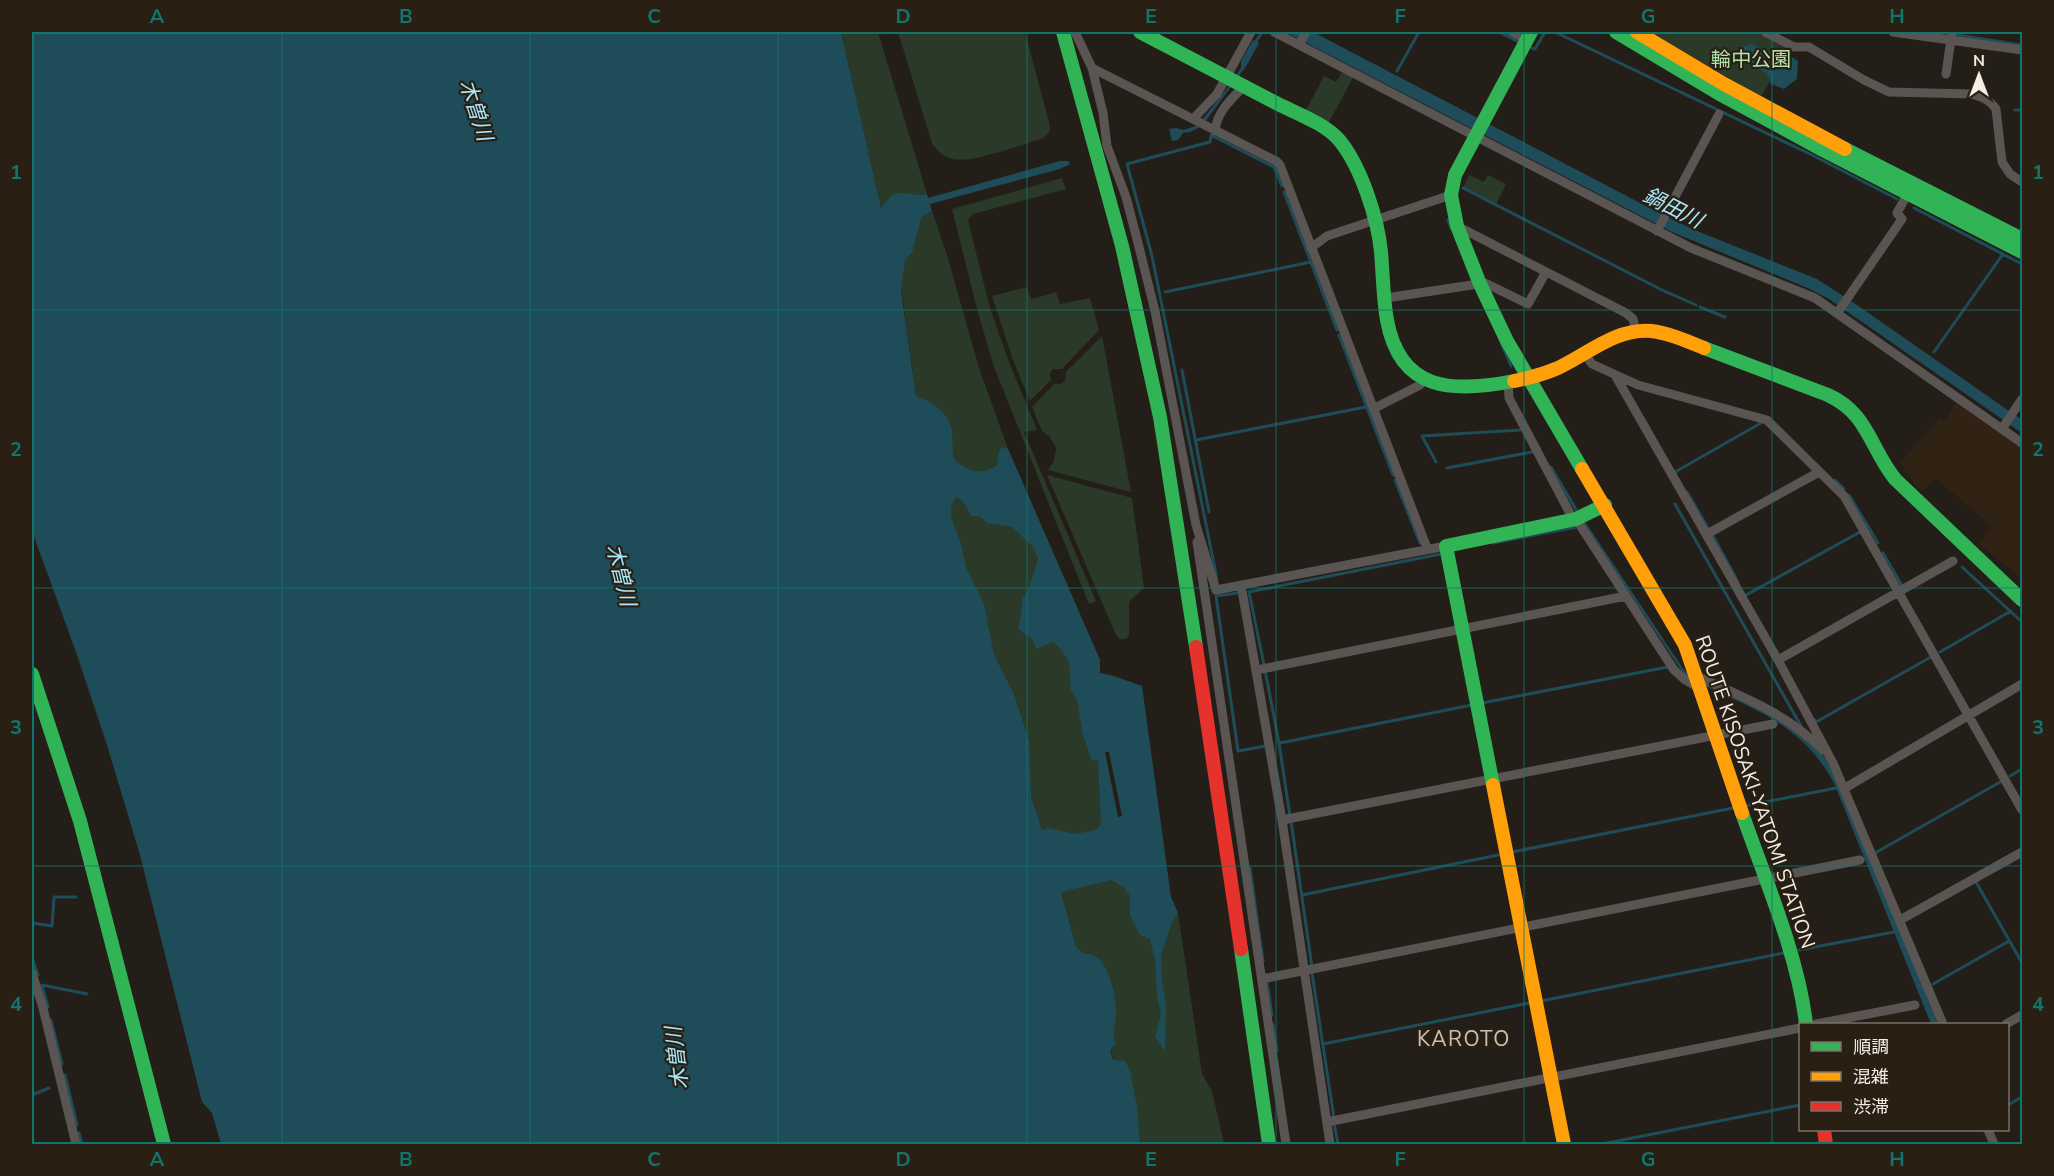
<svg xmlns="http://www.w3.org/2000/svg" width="2054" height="1176" viewBox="0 0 2054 1176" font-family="'Nunito Sans','Noto Sans JP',sans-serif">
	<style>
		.built { fill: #302313 }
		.green { fill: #2a3928 }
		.water { fill: #1f4c59; fill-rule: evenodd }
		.pier { fill: #241e18 }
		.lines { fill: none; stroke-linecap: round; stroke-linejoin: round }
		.stream { stroke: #1f4c59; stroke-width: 3 }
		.street { stroke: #5a5452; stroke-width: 9 }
		.fast { stroke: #30b455; stroke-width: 14 }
		.slow { stroke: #ff9f0a; stroke-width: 14 }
		.jam { stroke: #e5322d; stroke-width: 14 }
		.grid { fill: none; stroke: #0f766e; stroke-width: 1.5; stroke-opacity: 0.55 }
		.labels { text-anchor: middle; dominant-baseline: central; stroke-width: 4.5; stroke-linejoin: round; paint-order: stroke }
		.park-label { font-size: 20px; fill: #b0e2ae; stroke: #291f13 }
		.street-label { font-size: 20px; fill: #f4ede5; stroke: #291f13 }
		.water-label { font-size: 21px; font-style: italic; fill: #a7e7fb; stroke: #291f13 }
		.neighbourhood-label { font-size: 21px; letter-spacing: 1.5px; fill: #cfc1b2; stroke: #291f13 }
		.neatline { fill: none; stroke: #0f766e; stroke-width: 2 }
		.grid-label { font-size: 20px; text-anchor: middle; font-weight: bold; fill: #0f766e }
	</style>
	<rect width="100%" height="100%" fill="#241e18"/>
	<path class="built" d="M1957 401 2022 446V578L1979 544 1991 525 1935 478 1923 491 1915 486 1900 462 1940 418 1944 421Z"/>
	<path class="green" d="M841 32H878L927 194 913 195 902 193 881 209Z
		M898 32H1025L1049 122 1050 131 1044 138C1023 144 972 164 953 159 943 157 937 151 932 143Z
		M1651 32H1757L1789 48 1761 97Z
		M1343 70 1354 76 1329 122 1306 110 1324 76 1336 82Z
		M1469 175 1484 182 1488 175 1506 184 1496 205 1463 188Z
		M1062 178 1066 189 973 214 968 220 990 308 1009 362 1037 430 1024 432 1096 601 1089 604 994 367 977 309 952 209Z
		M932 211 947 255 979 368 1008 449 1100 660V673L1116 676 1124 681 1132 682 1117 828 1046 843 925 461 893 229Z
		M1027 287 1031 299 1056 292 1060 304 1090 298 1099 330 1062 369H1053L1050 373 1051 380 1030 401 1013 360 992 296Z
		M1102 336 1131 492 1048 470 1054 461 1056 448 1049 436 1042 431 1032 407 1054 384H1060L1065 381 1066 372Z
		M1047 475 1132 498 1144 588 1129 602V636L1126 639H1119L1116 635Z
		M1094 870 1171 897 1178 913 1202 1074 1212 1091 1224 1144H1137C1121 1080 1100 1017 1083 953L1076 946 1059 884Z"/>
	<path class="water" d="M32 32H841L881 208C884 205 888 199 891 196 901 189 915 197 927 194L928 198 1060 161H1068L1070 164 1060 169 930 204 932 211 921 218 912 253 905 259 901 290 916 396C932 402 949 412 952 431 953 440 952 450 954 459 970 473 978 475 997 466L998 455 1001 447 1008 449 1100 660V673C1115 676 1128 681 1142 686L1171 897 1178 913 1173 920 1161 955 1162 981 1166 1004 1165 1051 1155 1037 1161 1014 1157 996 1155 960 1150 939 1140 935 1130 915V896L1124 888 1112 880 1061 892 1076 946 1083 953C1089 954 1096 955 1100 960 1110 971 1116 996 1116 1011 1117 1025 1111 1030 1116 1044 1109 1049 1110 1052 1113 1059L1118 1061 1124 1060 1130 1070 1137 1107 1140 1144H221L212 1113 202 1102 140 855 107 745 76 652 32 531ZM956 497 962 500 972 516H980L987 523 1012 527 1034 548 1038 559 1028 591 1022 599V609L1018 629 1032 639 1036 649 1053 642 1059 647 1069 662 1071 691 1077 699 1082 731 1091 759 1098 761 1101 824 1096 830 1075 834 1048 828 1042 830 1031 796 1029 741 1014 694 994 655 984 604 966 568 961 544 951 517V507Z
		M1285 32H1313L1665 216 1697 231 1817 279 1857 305 2022 420V433L1829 299 1810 289 1672 232Z
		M1253 40 1259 43 1247 65 1202 126 1190 132 1183 133 1178 140 1172 141 1169 129 1176 128 1184 130 1198 125 1228 87 1241 68V61Z
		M1752 44 1773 54 1785 53 1798 61 1797 79 1784 89 1771 84 1767 73 1748 64 1741 56C1741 47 1744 45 1752 44Z
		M1580 514 1684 670 1689 675C1731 694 1792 716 1821 753 1830 764 1835 778 1841 790L1938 1024H1931L1834 783C1800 721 1750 708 1690 679L1683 673 1584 525Z"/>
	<path class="pier" d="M1105 752H1109L1122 816 1118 817Z"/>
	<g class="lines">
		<path class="stream" d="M1499 32 1517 41
			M1555 32 1812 155 1897 199
			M1933 32 1946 33
			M1957 35 2021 45
			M1255 43 1262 32
			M1532 48 1535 49 1545 32
			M1397 71 1419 32
			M2015 110H2022
			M1463 188 1662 290 1696 305
			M1284 192 1337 330
			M1914 208 2022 264
			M1448 220 1451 228
			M1165 292 1311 262
			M1700 307 1725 317
			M1339 335 1393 475
			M1502 345 1511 366
			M1934 352 2003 254
			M1182 370 1209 512
			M1196 440 1366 407
			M1436 462 1422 436 1520 430
			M1551 467 1578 513
			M1447 468 1532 452
			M1676 473 1675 472 1761 423
			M1395 480 1420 543
			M1835 480 1844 489
			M1687 492 1708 528
			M1849 495 1878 543
			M1675 504 1801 726
			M1713 536 1738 582
			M1493 543 1577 527
			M1883 553 1901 584
			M1962 567 2022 622
			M1217 579 1152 256 1127 164 1210 142 1211 135 1274 167 1282 186
			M1237 593 1216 596 1238 751 1266 746
			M1746 595 1860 532
			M1940 652 2011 611
			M1264 665 1249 592 1441 554
			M1265 670 1279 743 1290 816
			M1482 703 1668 667
			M1815 720 1816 722 1931 657
			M1280 743 1472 705
			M2010 776 2022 769
			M1745 806 1836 788
			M1291 821 1312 967
			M1512 852 1733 808
			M1875 853 2002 781
			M1250 868 1263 961
			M1976 882 2022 963
			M1302 895 1503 854
			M32 923 52 926 54 897H76
			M1799 950 1894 932
			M32 958 38 975
			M1312 973 1334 1118
			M1267 982 1272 1015
			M1933 984 2009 941
			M42 985 87 994
			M42 986 48 1007
			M1541 1001 1784 953
			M51 1020 62 1064
			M1273 1024 1277 1051
			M1323 1044 1529 1003
			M65 1075 77 1125
			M32 1095 49 1088
			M2008 1105 2022 1097
			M1334 1123 1338 1144
			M79 1133 82 1144
			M1602 1144 1800 1105"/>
		<path class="street" d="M1075 32 1092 68 1103 113 1107 146 1126 197 1137 239 1155 311 1196 525 1216 590 1446 546
			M1274 32 1691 248 1815 298 2022 443
			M1512 32 1526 39
			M1765 32 1794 47H1809L1864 80 1889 92 1971 94C1982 97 1989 99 1996 109L2002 162 2010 174 2022 182
			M1893 32 2022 50
			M1299 45 1306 32
			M1092 68 1276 161 1280 165 1427 548
			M1946 74 1952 32
			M1193 119 1217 94 1251 32
			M1215 131C1217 111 1231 100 1244 86
			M1457 226 1626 313 1633 319 1636 331
			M1657 231 1719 114
			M1311 248 1327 236 1451 195
			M1386 298 1485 283 1528 304 1546 272
			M1838 312 1902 219 1897 213 1908 193
			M1584 353 1592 364 1638 385 1767 420 1844 496 2022 810
			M1615 375 1778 660 1833 763 1943 1024
			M1508 380 1509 398 1573 519
			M1373 409 1420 385 1423 379
			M2002 429 2022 399
			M1576 519 1674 670 1684 679 1701 689
			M1707 534 1819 472
			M1197 542 1286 1144
			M1241 585 1282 820 1330 1144
			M1778 660 1953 561
			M1257 670 1626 596
			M1697 676C1744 698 1785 712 1823 750
			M1845 788 2022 684
			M1282 820 1773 724
			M1900 920 2022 852
			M32 973 43 1008 76 1144
			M1262 979 1860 860
			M1816 1024 1915 1005
			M2006 1024 2022 1015
			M1327 1122 1800 1028
			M1988 1130 1994 1144"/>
		<path class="fast" d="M1063 32 1122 246 1160 417 1196 647
			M1140 32C1186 56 1232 80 1278 104 1298 114 1326 124 1340 141 1361 167 1378 219 1381 252 1383 274 1383 298 1387 320 1400 392 1453 393 1514 381
			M1531 32 1455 175 1451 195 1457 226 1480 284 1507 341 1582 469
			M1616 32 1718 93 1823 150 2022 252
			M1845 149 2022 239
			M1704 348 1828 395C1868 413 1870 448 1895 479L2022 600
			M32 674 80 821 164 1144
			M1493 785 1446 546 1576 519 1605 505
			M1742 813C1765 879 1798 955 1806 1024
			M1241 949 1269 1144"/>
		<path class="slow" d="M1637 32 1724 84 1845 149
			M1514 381C1529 378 1544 374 1558 368 1588 354 1616 328 1651 331 1669 333 1687 341 1704 348
			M1582 469 1685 645 1742 813
			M1493 785 1564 1144"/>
		<path class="jam" d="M1196 647 1241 949
			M1824 1130 1826 1144"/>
	</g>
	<path class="grid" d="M282 32V1144M530 32V1144M778 32V1144M1027 32V1144M1276 32V1144M1524 32V1144M1772 32V1144M32 310H2022M32 588H2022M32 866H2022"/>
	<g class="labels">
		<g class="park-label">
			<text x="1751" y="59">輪中公園</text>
		</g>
		<g class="street-label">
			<text transform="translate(1755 792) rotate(71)">ROUTE KISOSAKI-YATOMI STATION</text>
		</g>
		<g class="water-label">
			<text transform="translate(476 110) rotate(72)">木曽川</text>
			<text transform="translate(1673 208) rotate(27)">鍋田川</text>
			<text transform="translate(621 575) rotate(76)">木曽川</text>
			<text transform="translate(677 1058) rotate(-97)">木曽川</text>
		</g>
		<g class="neighbourhood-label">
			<text x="1464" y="1039">KAROTO</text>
		</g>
	</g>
	<rect width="2054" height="1176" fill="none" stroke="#291f13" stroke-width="66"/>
	<rect x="1799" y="1023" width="210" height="108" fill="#291f13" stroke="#7a7167" stroke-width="1.5"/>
	<rect x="1811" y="1042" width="30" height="9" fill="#30b455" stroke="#7a7167" stroke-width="1.5"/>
	<text x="1853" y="1053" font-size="18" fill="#f4ede5">順調</text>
	<rect x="1811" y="1072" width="30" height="9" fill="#ff9f0a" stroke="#7a7167" stroke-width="1.5"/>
	<text x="1853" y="1083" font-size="18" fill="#f4ede5">混雑</text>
	<rect x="1811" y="1102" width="30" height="9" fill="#e5322d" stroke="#7a7167" stroke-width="1.5"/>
	<text x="1853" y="1113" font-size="18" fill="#f4ede5">渋滞</text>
	<g transform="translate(1979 75)" stroke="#291f13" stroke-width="4.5" paint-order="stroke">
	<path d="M0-4.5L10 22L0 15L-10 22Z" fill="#f4ede5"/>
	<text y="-9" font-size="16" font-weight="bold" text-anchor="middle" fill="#f4ede5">N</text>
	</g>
	<rect x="33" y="33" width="1988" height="1110" class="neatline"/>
	<g class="grid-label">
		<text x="157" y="23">A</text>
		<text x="406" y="23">B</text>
		<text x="654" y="23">C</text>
		<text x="903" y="23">D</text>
		<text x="1151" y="23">E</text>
		<text x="1400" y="23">F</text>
		<text x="1648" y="23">G</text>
		<text x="1897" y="23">H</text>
		<text x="16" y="179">1</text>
		<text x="2038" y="179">1</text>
		<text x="16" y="456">2</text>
		<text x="2038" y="456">2</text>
		<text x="16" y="734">3</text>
		<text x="2038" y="734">3</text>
		<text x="16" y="1011">4</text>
		<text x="2038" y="1011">4</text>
		<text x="157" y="1166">A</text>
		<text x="406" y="1166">B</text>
		<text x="654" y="1166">C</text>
		<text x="903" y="1166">D</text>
		<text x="1151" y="1166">E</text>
		<text x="1400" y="1166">F</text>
		<text x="1648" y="1166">G</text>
		<text x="1897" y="1166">H</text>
	</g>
</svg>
